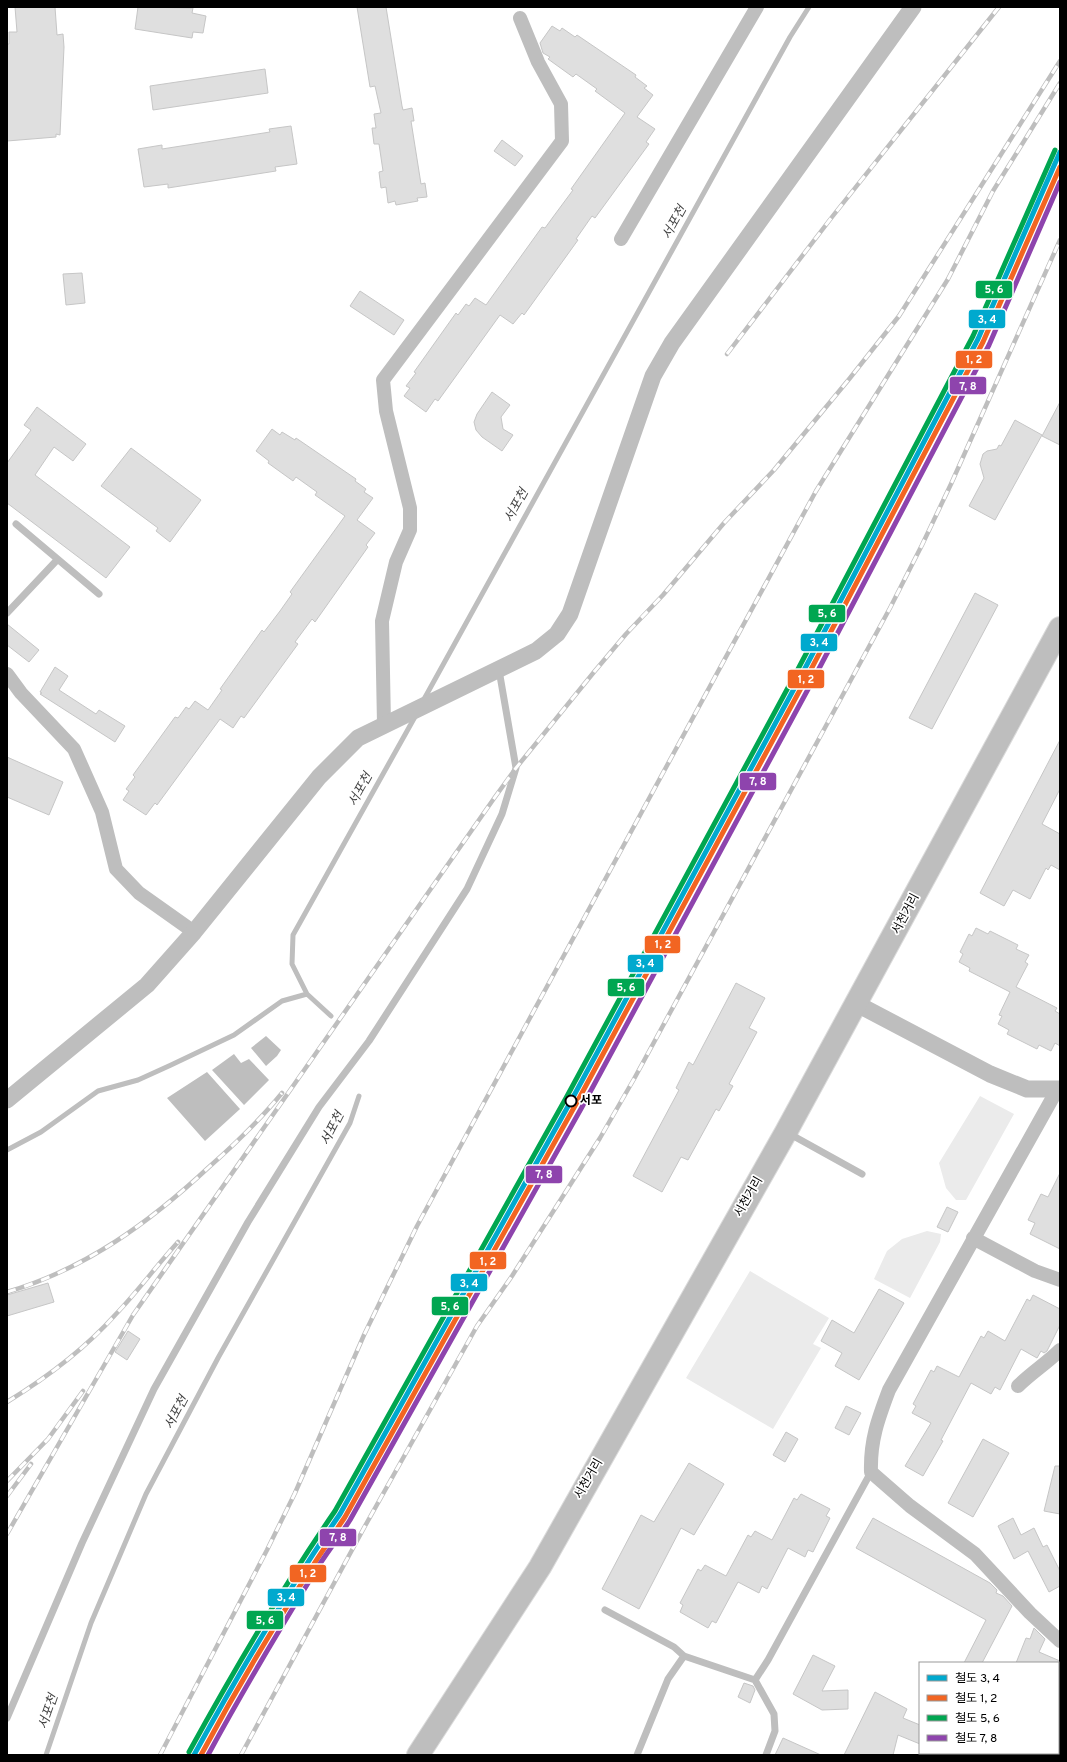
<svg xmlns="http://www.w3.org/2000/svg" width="1067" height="1762" viewBox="0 0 1067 1762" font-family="Overpass,'Noto Sans KR',sans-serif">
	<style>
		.green { fill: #ebebeb }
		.water { fill: #bebebe }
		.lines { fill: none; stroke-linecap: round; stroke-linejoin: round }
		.stream { stroke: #bebebe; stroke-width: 5 }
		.building { fill: #dfdfdf; stroke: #c6c6c6 }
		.primary-casing { stroke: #dbdbdb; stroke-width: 24 }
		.service { stroke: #bebebe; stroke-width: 7 }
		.minor { stroke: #bebebe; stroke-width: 14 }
		.tertiary { stroke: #bebebe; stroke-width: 17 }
		.primary { stroke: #bebebe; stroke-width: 22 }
		.rail-casing { stroke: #bebebe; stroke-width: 4.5 }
		.rail { stroke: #fff; stroke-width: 3; stroke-dasharray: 9; stroke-linecap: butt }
		.rail-1-casing { stroke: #fff; stroke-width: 8 }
		.rail-2-casing { stroke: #fff; stroke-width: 8 }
		.rail-3-casing { stroke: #fff; stroke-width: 8 }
		.rail-4-casing { stroke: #fff; stroke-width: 8 }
		.rail-1 { stroke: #00a9ce; stroke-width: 5 }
		.rail-2 { stroke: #f26522; stroke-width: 5 }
		.rail-3 { stroke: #00a651; stroke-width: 5 }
		.rail-4 { stroke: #8e44ad; stroke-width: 5 }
		.stop-dot { fill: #fff; stroke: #000; stroke-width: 2 }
		.labels { text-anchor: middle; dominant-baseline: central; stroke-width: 3.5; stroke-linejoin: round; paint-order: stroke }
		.street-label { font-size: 12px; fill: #000; stroke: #fff }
		.stop-label { font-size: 12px; font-weight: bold; fill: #000; stroke: #fff; text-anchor: start }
		.water-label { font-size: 13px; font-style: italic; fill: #434343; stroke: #fff }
		.line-badge { stroke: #fff; stroke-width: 1.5 }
		.badge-label { font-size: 11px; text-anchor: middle; font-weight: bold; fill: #fff }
	</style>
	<rect width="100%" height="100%" fill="#fff"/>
	<path class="green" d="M980 1096 1014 1114 966 1200H956L946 1188 939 1163Z
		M927 1231 941 1234 940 1242 910 1298 874 1279 887 1251 902 1239Z
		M750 1271 829 1318 813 1344 821 1348 773 1429 686 1378Z"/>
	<path class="water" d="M266 1036 281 1050 277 1056 266 1066 251 1048Z
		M234 1054 241 1063 249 1059 269 1080 244 1105 212 1070Z
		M207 1072 240 1109 205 1141 167 1098Z"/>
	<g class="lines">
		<path class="stream" d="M423 701 790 37 809 7
			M331 1016 307 994 292 964 293 935 416 715
			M7 1150 41 1132 98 1091 138 1080 171 1065 234 1035 282 1001 307 994
			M46 1755 91 1623 146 1494 218 1358 350 1123 359 1096"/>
	</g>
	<path class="building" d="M15 7H55L57 35 63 34 64 47 60 135 56 134V137L7 141V44H9V32H17Z
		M138 7 193 8 192 13 206 16 203 33 193 32 192 38 135 29Z
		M357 7H386L402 106 403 110 412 108 414 121H411L421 184 425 183 427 197 417 198 418 201 396 205 395 201 388 203 386 187 381 188 379 172 383 171 379 144H374L372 128H376L374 114 381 113 375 86 370 87Z
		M552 26 560 31 562 28 575 37 577 35 636 75 635 77 647 86 644 88 653 95 637 117 655 129 646 142 649 144 595 218 592 216 576 239 578 240 524 315 522 313 513 324 500 315 438 401 435 399 426 412 404 396 410 388 406 386 416 373 414 372 456 313 458 315 466 304 469 306 475 298 486 305 542 227 545 228 553 217 573 190 571 189 625 113 595 91 597 89 576 74 573 77 548 59 550 57 543 53 540 43Z
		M265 69 268 93 153 110 150 86Z
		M291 126 297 164 275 167 276 171 168 188V184L144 187 138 149 162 145V149L270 132 269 129Z
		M502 140 523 156 515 166 494 151Z
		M82 273 85 303 66 305 63 274Z
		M360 291 404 320 394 335 350 306Z
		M492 392 510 405 501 417 503 429 513 435 502 451 482 437 476 430 474 422 477 414Z
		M1060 402V445L1042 436Z
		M37 407 86 444 73 461 54 447 35 475 130 547 106 578 7 503V463L31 430 24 425Z
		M1015 420 1042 435 995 520 969 506 984 478 980 464 983 454 987 451 997 449 999 445 1001 446Z
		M272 429 280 435 282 432 295 440 296 438 356 479 355 481 366 489 364 492 373 498 357 520 375 533 366 545 368 547 315 622 312 619 295 642 298 644 244 718 241 716 233 728 220 719 157 805 155 803 146 815 123 800 129 791 126 789 135 777 133 775 175 717 178 718 186 707 189 709 195 701 208 710 222 690 220 689 262 630 264 632 280 611 292 594 290 592 345 516 315 495 317 492 296 477 293 481 268 463 269 461 256 451Z
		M131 448 201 500 170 542 156 531 158 528 101 486Z
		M975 593 998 605 932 729 909 718Z
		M7 624 39 650 29 662 7 645Z
		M55 667 68 676 59 690 96 714 99 710 125 726 115 742 40 694 42 693 40 692Z
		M1060 740V789L1042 824 1060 834V870L1051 865 1048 870 1046 868 1030 899 1013 890 1004 906 980 893Z
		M7 757 63 782 49 815 7 797Z
		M976 928 988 934 990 931 1018 945 1016 949 1029 955 1025 962 1028 964 1016 987 1057 1008 1055 1011 1060 1014V1046L1055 1043 1051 1051 1039 1045 1037 1049 1007 1034 1009 1030 998 1024 1002 1016 999 1015 1010 992 969 971 970 968 959 962 963 954 960 952 969 934 972 936Z
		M736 983 765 998 749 1028 757 1032 729 1084 733 1086 719 1111 716 1109 688 1160 681 1157 662 1192 633 1176 679 1090 676 1088 689 1062 693 1065Z
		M1060 1173V1249L1030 1234 1035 1223 1028 1220 1041 1194 1048 1197Z
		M947 1207 958 1212 948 1232 937 1227Z
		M48 1283 54 1302 7 1316V1295Z
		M879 1289 904 1303 859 1380 835 1366 842 1353 821 1341 832 1320 854 1333Z
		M1033 1295 1060 1309V1325L1047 1351 1044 1353 1041 1351 1037 1358 1021 1349 1000 1390 995 1387 991 1394 971 1383 941 1440 943 1441 923 1476 905 1466 931 1423 912 1413 916 1406 913 1404 931 1370 934 1372 937 1366 959 1377 981 1336 984 1338 988 1331 1005 1341 1027 1299 1030 1301Z
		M128 1331 140 1339 127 1360 115 1352Z
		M846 1406 861 1413 849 1435 835 1428Z
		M786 1432 798 1439 785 1462 773 1455Z
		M983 1439 1009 1453 973 1517 948 1503Z
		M689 1463 724 1484 694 1535 681 1528 639 1609 602 1589 641 1515 654 1522Z
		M1055 1466H1060V1514L1044 1511Z
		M801 1494 830 1509 826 1516 830 1518 813 1552 808 1550 805 1557 788 1548 767 1589 762 1586 759 1593 738 1582 716 1623 712 1621 708 1628 680 1612 683 1605 680 1603 698 1569 701 1571 705 1565 726 1576 748 1535 751 1537 755 1531 772 1540 794 1498 797 1500Z
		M873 1518 990 1583 997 1590 996 1593 1003 1596 1012 1606 982 1663H964L986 1620 856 1548Z
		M1013 1518 1021 1535 1034 1528 1043 1547 1047 1545 1060 1571V1586L1049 1592 1028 1551 1014 1559 998 1526Z
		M1034 1628 1045 1639 1039 1652 1060 1661V1663H1016L1026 1638 1030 1639Z
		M813 1655 835 1666 822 1691 848 1690V1709L822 1710 793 1694Z
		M744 1683 753 1686 755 1690 750 1703 738 1697Z
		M875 1692 907 1709 903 1718 920 1725V1744L898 1735 893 1755H844Z
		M783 1738 821 1755H775Z"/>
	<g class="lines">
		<defs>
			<path id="primary" d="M418 1755 540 1567 786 1132 1060 628"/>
		</defs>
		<use href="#primary" class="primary-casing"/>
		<path class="service" d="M16 524 99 594
			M7 613 57 560
			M788 1133 862 1174
			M605 1610 674 1647 684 1656 755 1680 768 1660 871 1472
			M755 1680 774 1714 775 1731 766 1755
			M7 1718 82 1543 154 1389 248 1222 319 1107 369 1041 467 889 502 814 516 768 499 670
			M637 1755 668 1679 684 1656"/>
		<path class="minor" d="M621 239 757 7
			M7 674 21 693 74 749 102 812 116 869 139 893 194 932
			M384 724 382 621 396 562 410 530V508L386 411 383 380 562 141 561 104 538 62 520 18
			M1057 1090 889 1390C878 1419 870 1441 871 1472L910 1506 975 1554 1030 1613 1060 1641
			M973 1238 1035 1271 1060 1280
			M1018 1386C1031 1373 1047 1363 1060 1350"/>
		<path class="tertiary" d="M857 1004 990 1074 1027 1089H1060
			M7 1100 147 985 194 932 319 777 358 738 536 651 557 634 570 614 653 376 672 343 913 7"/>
		<use href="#primary" class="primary"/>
		<defs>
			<path id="rail" d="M727 354 832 217 999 7
				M7 1292C86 1269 150 1222 209 1167 235 1144 260 1120 282 1093
				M7 1402C46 1378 85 1349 116 1314 138 1291 157 1265 178 1242
				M7 1481 48 1439 83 1391
				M7 1496 31 1464
				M7 1534 133 1315 495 797 516 768 594 672 626 634 663 595 724 523 774 470 850 378 899 316 1060 61
				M160 1755 267 1550 295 1493 364 1335 417 1226 816 491 948 279 993 191 1060 83
				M241 1755 365 1526 477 1326 512 1276 600 1138 634 1079 890 608 922 545 951 484 1060 240"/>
		</defs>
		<use href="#rail" class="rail-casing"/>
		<use href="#rail" class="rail"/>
		<defs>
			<path id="rail-1" d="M194 1755C239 1673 287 1591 340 1514L571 1101 802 674 978 339 1060 152"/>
			<path id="rail-2" d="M201 1755C245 1673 293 1594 345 1517L576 1104 807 677 983 342 1060 167"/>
			<path id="rail-3" d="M189 1752C234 1670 282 1588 335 1511L566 1098 797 671 973 336 1055 150"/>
			<path id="rail-4" d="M208 1755C241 1694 276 1635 313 1575 324 1556 338 1539 350 1520L582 1107 813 680 989 345 1060 182"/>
		</defs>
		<use href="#rail-1" class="rail-1-casing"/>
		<use href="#rail-2" class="rail-2-casing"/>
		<use href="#rail-3" class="rail-3-casing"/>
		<use href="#rail-4" class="rail-4-casing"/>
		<use href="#rail-1" class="rail-1"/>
		<use href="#rail-2" class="rail-2"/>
		<use href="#rail-3" class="rail-3"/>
		<use href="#rail-4" class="rail-4"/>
	</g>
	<circle class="stop-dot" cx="571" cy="1101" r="5.5"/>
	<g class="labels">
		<g class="street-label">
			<text transform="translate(906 914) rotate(-62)">서천거리</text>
			<text transform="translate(749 1197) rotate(-60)">서천거리</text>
			<text transform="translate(589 1479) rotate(-60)">서천거리</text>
		</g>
		<g class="stop-label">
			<text x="580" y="1101">서포</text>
		</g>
		<g class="water-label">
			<text transform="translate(675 223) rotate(-61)">서포천</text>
			<text transform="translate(517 506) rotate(-61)">서포천</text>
			<text transform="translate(361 790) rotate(-61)">서포천</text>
			<text transform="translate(333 1129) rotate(-63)">서포천</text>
			<text transform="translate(177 1413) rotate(-62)">서포천</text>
			<text transform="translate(49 1712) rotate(-71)">서포천</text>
		</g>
	</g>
	<g class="line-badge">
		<rect x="975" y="280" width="38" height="19" rx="4" fill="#00a651"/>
		<rect x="968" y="309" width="38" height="20" rx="4" fill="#00a9ce"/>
		<rect x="955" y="350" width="38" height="19" rx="4" fill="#f26522"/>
		<rect x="949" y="376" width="38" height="19" rx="4" fill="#8e44ad"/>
		<rect x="808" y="604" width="38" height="19" rx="4" fill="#00a651"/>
		<rect x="800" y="633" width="38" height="19" rx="4" fill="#00a9ce"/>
		<rect x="787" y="669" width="38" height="20" rx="4" fill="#f26522"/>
		<rect x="739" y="772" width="38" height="19" rx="4" fill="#8e44ad"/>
		<rect x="644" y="935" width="37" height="19" rx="4" fill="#f26522"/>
		<rect x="627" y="954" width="37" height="19" rx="4" fill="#00a9ce"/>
		<rect x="607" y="978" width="38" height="19" rx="4" fill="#00a651"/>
		<rect x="525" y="1165" width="38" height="19" rx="4" fill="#8e44ad"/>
		<rect x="469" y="1251" width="38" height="19" rx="4" fill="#f26522"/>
		<rect x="450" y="1273" width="38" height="19" rx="4" fill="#00a9ce"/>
		<rect x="431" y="1296" width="38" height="20" rx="4" fill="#00a651"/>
		<rect x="319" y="1528" width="38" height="19" rx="4" fill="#8e44ad"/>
		<rect x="289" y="1564" width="38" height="19" rx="4" fill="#f26522"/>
		<rect x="267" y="1588" width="38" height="19" rx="4" fill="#00a9ce"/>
		<rect x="246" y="1610" width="38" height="20" rx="4" fill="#00a651"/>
	</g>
	<g class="badge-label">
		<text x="994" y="293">5, 6</text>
		<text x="987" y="323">3, 4</text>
		<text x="974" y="363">1, 2</text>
		<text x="968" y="390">7, 8</text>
		<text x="827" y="617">5, 6</text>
		<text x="819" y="646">3, 4</text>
		<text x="806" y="683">1, 2</text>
		<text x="758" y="785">7, 8</text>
		<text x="663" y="948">1, 2</text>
		<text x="645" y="967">3, 4</text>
		<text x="626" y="991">5, 6</text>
		<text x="544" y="1178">7, 8</text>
		<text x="488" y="1265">1, 2</text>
		<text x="469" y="1287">3, 4</text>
		<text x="450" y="1310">5, 6</text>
		<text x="338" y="1541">7, 8</text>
		<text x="308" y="1577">1, 2</text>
		<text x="286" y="1601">3, 4</text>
		<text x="265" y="1624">5, 6</text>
	</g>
	<rect width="1067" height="1762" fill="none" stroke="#000000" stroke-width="16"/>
	<rect x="919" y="1662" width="140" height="92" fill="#ffffff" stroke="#999999"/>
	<rect x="927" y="1675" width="20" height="6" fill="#00a9ce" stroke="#999999"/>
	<text x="955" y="1682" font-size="12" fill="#000000">철도 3, 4</text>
	<rect x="927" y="1695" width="20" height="6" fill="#f26522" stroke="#999999"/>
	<text x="955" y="1702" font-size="12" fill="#000000">철도 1, 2</text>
	<rect x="927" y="1715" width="20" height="6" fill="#00a651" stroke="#999999"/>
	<text x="955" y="1722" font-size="12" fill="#000000">철도 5, 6</text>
	<rect x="927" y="1735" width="20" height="6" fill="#8e44ad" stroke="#999999"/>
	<text x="955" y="1742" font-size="12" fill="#000000">철도 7, 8</text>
</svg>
